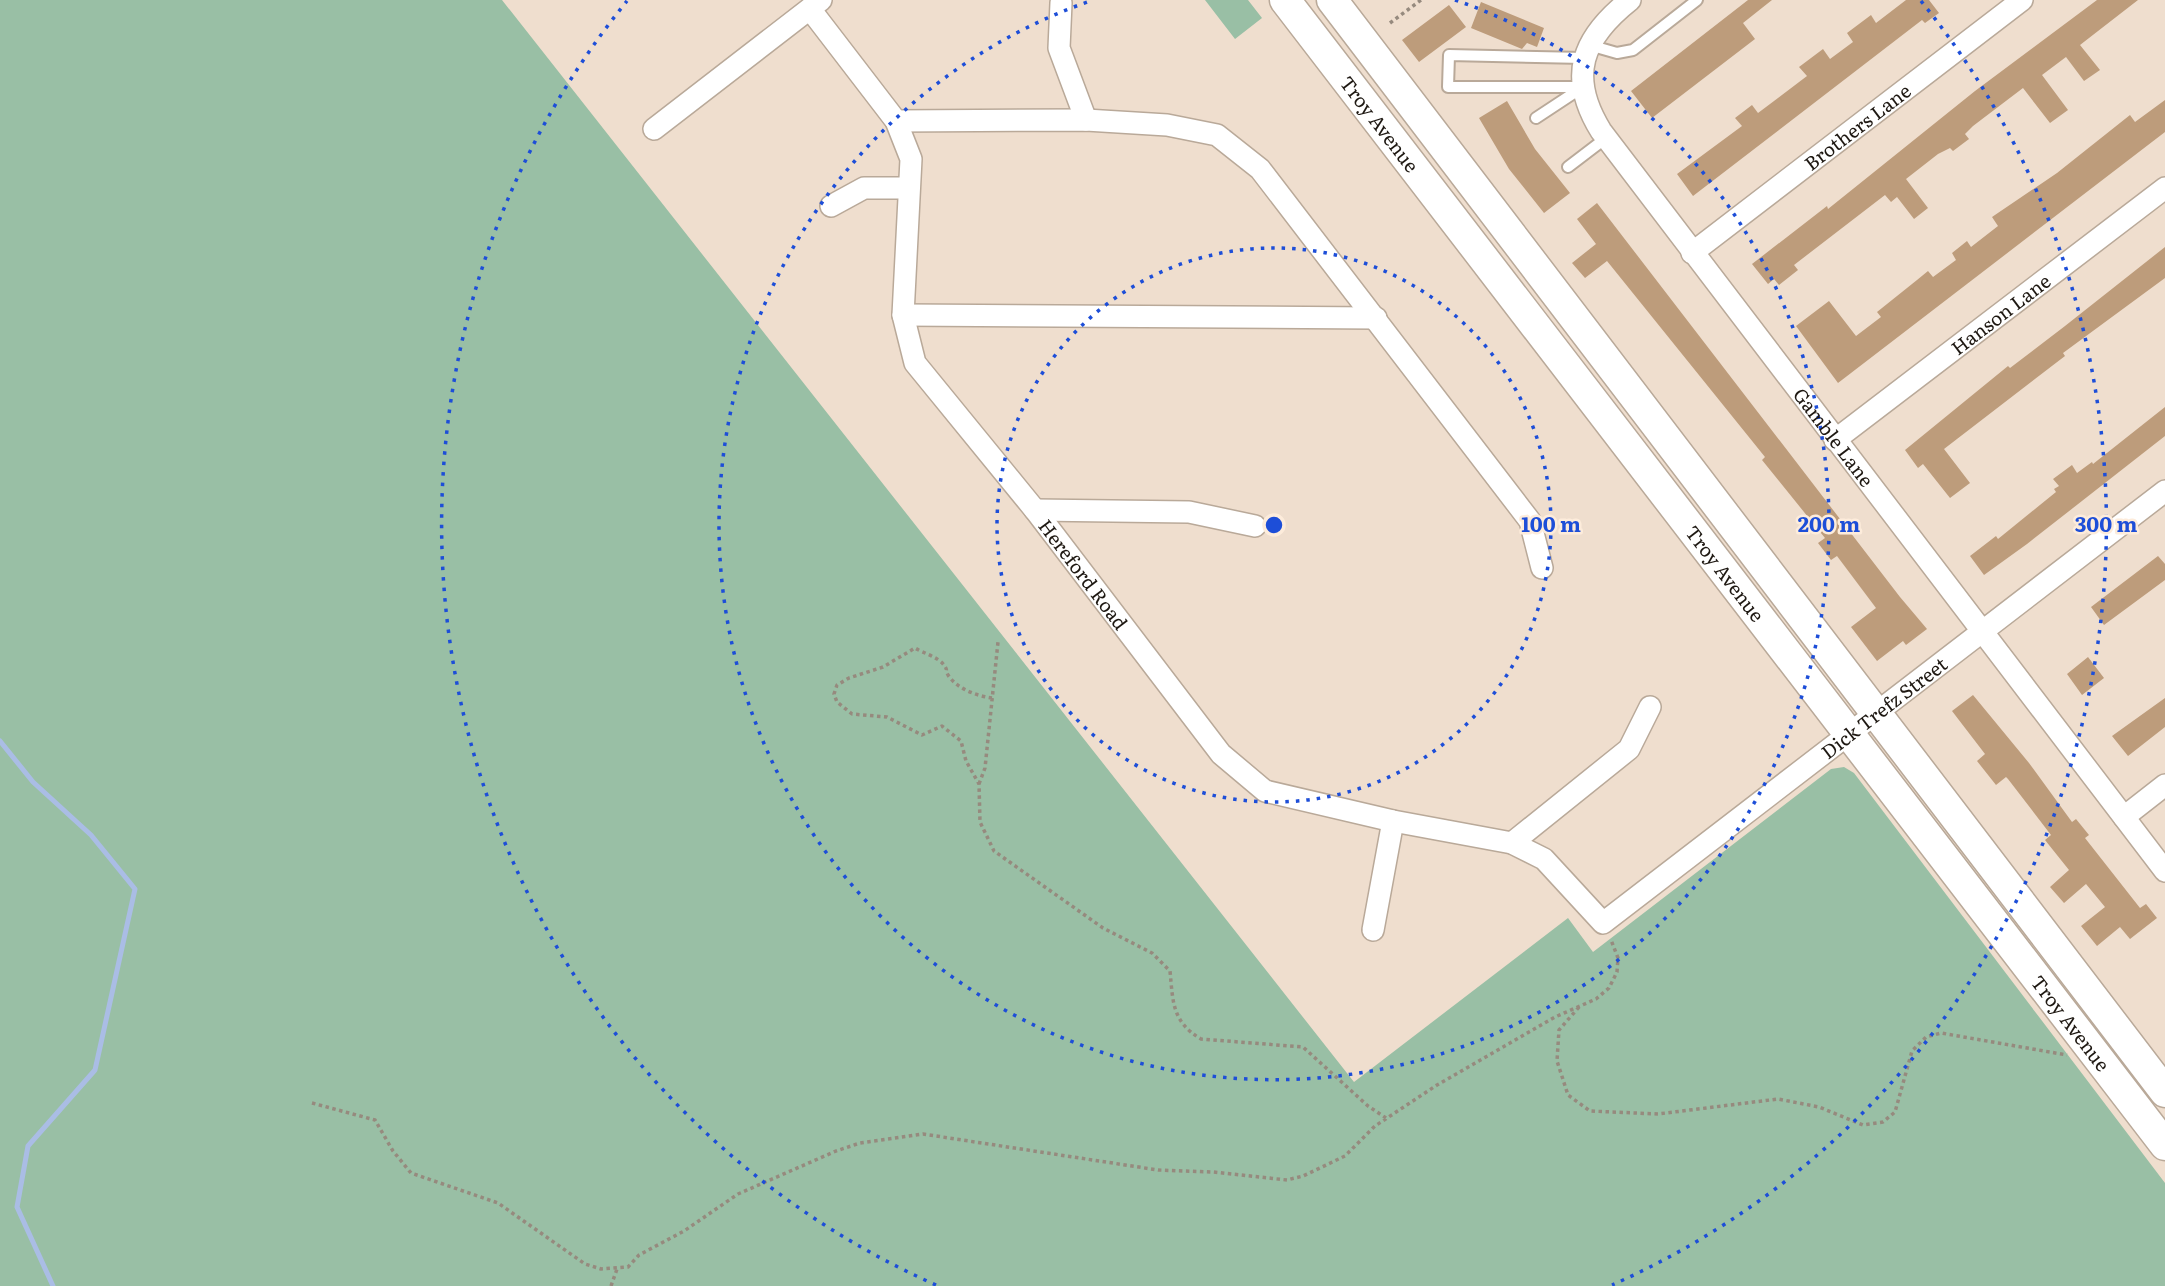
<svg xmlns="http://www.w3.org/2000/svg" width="2165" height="1286" viewBox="0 0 2165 1286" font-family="Literata,serif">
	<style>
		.green { fill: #99bfa5 }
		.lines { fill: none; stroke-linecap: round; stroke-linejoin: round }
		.stream { stroke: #aabde5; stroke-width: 5 }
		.building { fill: #bd9c7b }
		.lane-casing { stroke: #b9a999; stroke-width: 14 }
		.street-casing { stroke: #b9a999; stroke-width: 24 }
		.secondary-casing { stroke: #b9a999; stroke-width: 33 }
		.path { stroke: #968a7e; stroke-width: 3.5; stroke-dasharray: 3.5 3.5; stroke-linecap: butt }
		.lane { stroke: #fff; stroke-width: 10 }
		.street { stroke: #fff; stroke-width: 21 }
		.secondary { stroke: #fff; stroke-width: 30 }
		.ring { fill: none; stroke: #1d4ed8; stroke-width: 3.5; stroke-dasharray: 3.5 7 }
		.labels { text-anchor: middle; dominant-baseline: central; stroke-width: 5; stroke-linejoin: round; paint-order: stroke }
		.street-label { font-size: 19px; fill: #1e1812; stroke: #fdecdb }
		.centre { fill: #1d4ed8; stroke: #fdecdb; stroke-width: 3.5 }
		.ring-label { font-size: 21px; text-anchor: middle; font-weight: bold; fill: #1d4ed8; stroke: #fdecdb; stroke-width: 5; stroke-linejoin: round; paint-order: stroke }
	</style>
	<rect width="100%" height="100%" fill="#efdece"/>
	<path class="green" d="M0 0H502L1354 1082 1568 918 1593 952 1831 769 1844 767 1854 773 2165 1183V1286H0Z
		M1205 0H1248L1262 18 1235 39Z"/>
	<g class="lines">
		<path class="stream" d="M0 741 33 782 91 835 135 889 95 1070 28 1146 17 1207 53 1286"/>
	</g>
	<path class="building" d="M1748 0H1772L1743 23 1755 39 1652 118 1631 91Z
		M1906 0H1929L1939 13 1925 23 1922 20 1693 196 1677 174 1742 126 1735 118 1752 105 1758 113 1807 76 1799 67 1823 49 1830 59 1853 42 1847 33 1871 15 1876 23Z
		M2097 0H2138L2080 45 2100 70 2084 81 2066 57 2042 75 2068 110 2050 123 2023 88 1973 126 1965 134 1969 139 1953 151 1950 148 1938 154 1906 179 1928 208 1914 219 1897 197 1891 202 1885 195 1794 265 1798 270 1779 285 1774 279 1768 284 1752 264 1827 206 1828 209 1975 91Z
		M1481 2 1544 28 1537 47 1527 43 1522 49 1471 28Z
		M1449 5 1466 27 1419 62 1402 40Z
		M2165 100V132L1838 383 1796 326 1829 301 1856 336 1881 317 1877 312 1917 280 1928 271 1933 277 1956 260 1952 253 1967 241 1971 247 1998 226 1992 217 2057 173 2130 115 2135 122Z
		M1507 101 1535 149 1570 193 1544 213 1509 169 1479 118Z
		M1597 203 1900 597 1927 629 1906 645 1903 641 1877 661 1851 627 1876 608 1837 556 1831 560 1818 543 1825 538 1762 460 1765 457 1607 261 1585 278 1572 263 1596 244 1577 219Z
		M2165 247V278L2063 353 2065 356 1944 449 1970 483 1950 498 1923 464 1918 468 1905 450 2008 366 2010 368 2065 326Z
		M2165 407V436L2027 544 1984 575 1970 556 1996 536 1998 539 2056 492 2054 489 2059 486 2053 479 2072 465 2077 473 2092 462 2093 464Z
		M2158 556 2165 564V580L2104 625 2091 607Z
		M2088 657 2104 678 2082 695 2067 674Z
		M1973 695 2029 763 2072 822 2076 819 2089 835 2085 838 2140 908 2146 904 2157 918 2130 939 2120 927 2097 946 2081 926 2105 907 2086 884 2064 903 2050 887 2069 870 2045 840 2051 835 2008 779 2006 777 1996 785 1977 761 1985 754 1952 711Z
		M2165 698V727L2128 756 2112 736Z"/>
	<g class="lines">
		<defs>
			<path id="lane" d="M1589 45 1617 53 1633 50 1697 0
				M1583 87H1448L1449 55 1584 58
				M1536 118 1583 87
				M1568 167 1606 138"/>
			<g id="street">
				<path id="s1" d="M1630 0C1582 38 1567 76 1601 131L2165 871"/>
				<path d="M1061 3 1059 48 1086 120"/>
				<path id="s2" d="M810 9 896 121 911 159 903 315 915 363 1035 510 1221 754 1265 791 1393 821 1512 843 1544 859 1603 923 2165 491"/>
				<path d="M896 121 1086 120 1167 125 1217 135 1260 169 1530 521 1542 568"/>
				<path d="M654 129 821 0"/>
				<path d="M831 206 864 188H909"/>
				<path id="s3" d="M1692 253 2022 0"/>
				<path d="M903 315 1376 318"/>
				<path id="s4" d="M1835 440 2165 188"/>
				<path d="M1035 510 1189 512 1255 526"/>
				<path d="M2124 817 2165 785"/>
				<path d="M1512 843 1629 749 1650 707"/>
				<path d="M1373 930 1393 821"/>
			</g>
			<g id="secondary">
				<path id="s5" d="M1285 0 2165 1145"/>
				<path d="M1332 0 2165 1092"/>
			</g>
		</defs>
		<use href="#lane" class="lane-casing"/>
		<use href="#street" class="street-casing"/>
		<use href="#secondary" class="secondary-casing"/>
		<path class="path" d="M1390 23 1421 0
			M992 698C977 696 957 689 948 675 944 668 949 672 944 665 938 657 923 653 915 648L883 667 849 678 837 685 834 694 837 702 852 714 887 717 922 735 942 726 961 741 966 761 979 784 980 822 994 851 1103 928 1152 953 1170 971C1173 1002 1172 1022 1201 1039L1303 1047 1368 1106 1386 1118
			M979 784 985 768 998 642
			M1579 1007 1559 1030 1557 1061 1568 1095 1590 1111 1658 1114 1778 1099 1819 1107 1863 1125 1883 1122 1895 1112 1912 1051 1926 1037 1941 1033 2067 1055
			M312 1103 375 1120 393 1151 411 1173 498 1203 585 1264 601 1269 628 1267 639 1255 684 1231 738 1194 836 1151 860 1143 923 1134 1158 1170 1213 1172 1287 1180 1303 1176 1345 1156 1375 1126 1437 1085 1555 1017 1596 999 1609 988 1617 972 1618 958 1611 940
			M611 1286 617 1269"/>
		<use href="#lane" class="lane"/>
		<use href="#street" class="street"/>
		<use href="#secondary" class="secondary"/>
	</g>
	<g class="ring">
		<circle cx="1274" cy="525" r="277"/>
		<path d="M1455 0A555 555 0 1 1 1093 0"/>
		<path d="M936 1285A832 832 0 0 1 627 1M1921 1A832 832 0 0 1 1612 1285"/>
	</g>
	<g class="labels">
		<g class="street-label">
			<text stroke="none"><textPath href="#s5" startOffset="156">Troy Avenue</textPath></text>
			<text stroke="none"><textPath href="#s3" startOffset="208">Brothers Lane</textPath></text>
			<text stroke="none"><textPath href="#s4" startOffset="208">Hanson Lane</textPath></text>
			<text stroke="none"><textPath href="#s1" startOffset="536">Gamble Lane</textPath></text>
			<text stroke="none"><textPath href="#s5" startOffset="723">Troy Avenue</textPath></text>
			<text stroke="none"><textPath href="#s2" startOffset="658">Hereford Road</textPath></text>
			<text stroke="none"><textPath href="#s2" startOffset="1671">Dick Trefz Street</textPath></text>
			<text stroke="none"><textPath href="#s5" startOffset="1290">Troy Avenue</textPath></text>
		</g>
	</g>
	<circle cx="1274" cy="525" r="10" class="centre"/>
	<g class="ring-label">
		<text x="1551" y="532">100 m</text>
		<text x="1829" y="532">200 m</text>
		<text x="2106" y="532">300 m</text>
	</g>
</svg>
